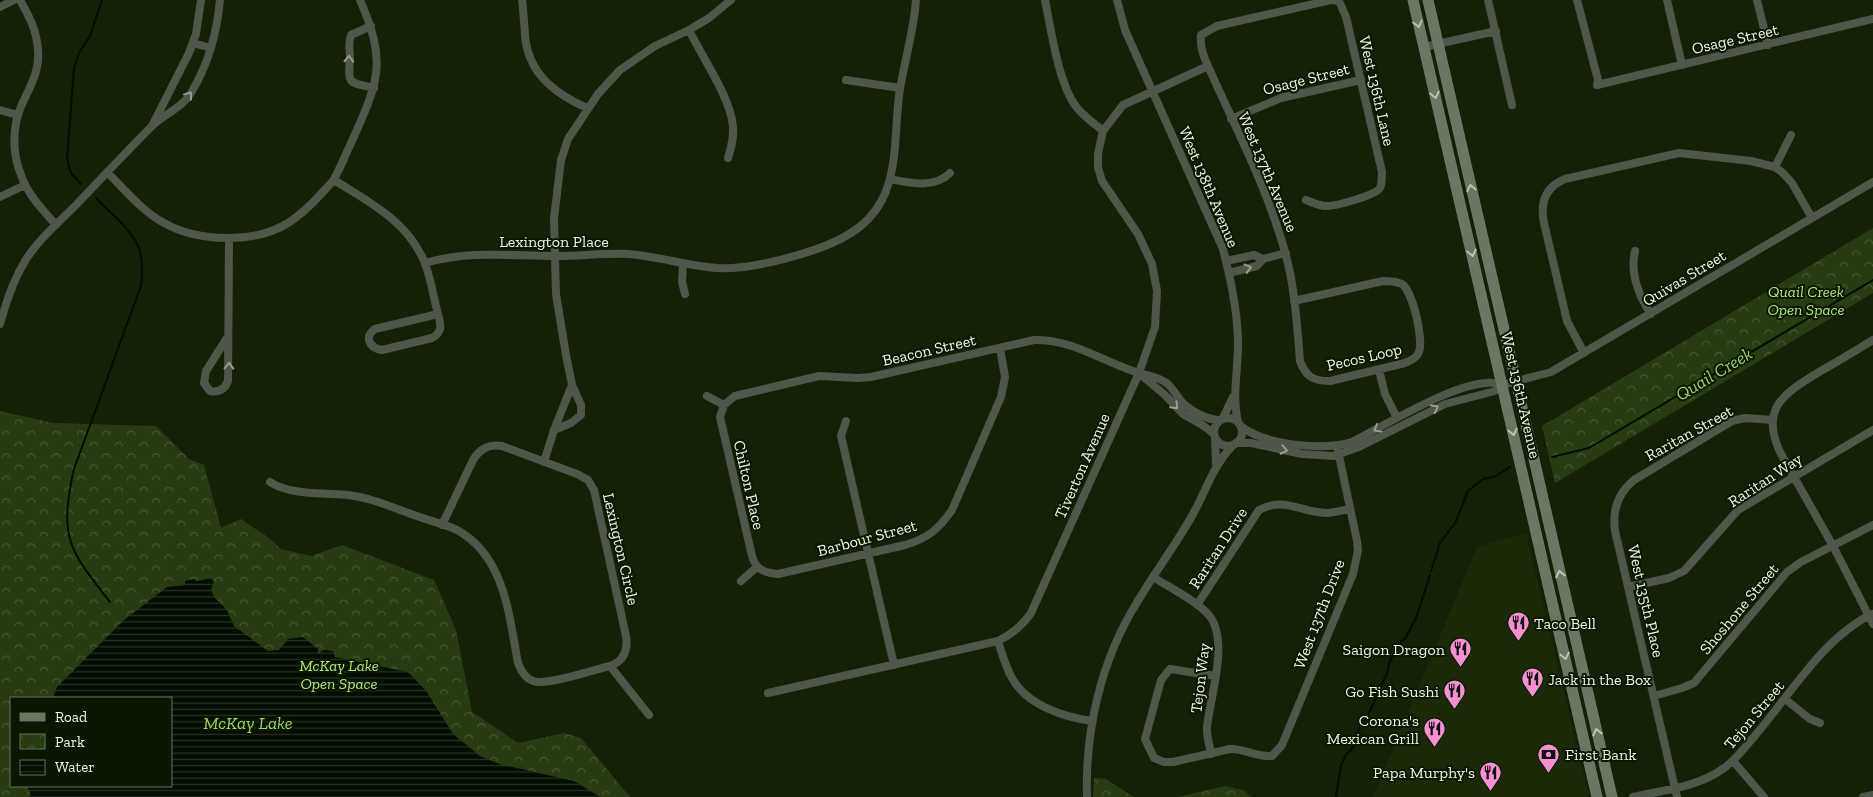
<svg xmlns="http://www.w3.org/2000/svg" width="1873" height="797" viewBox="0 0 1873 797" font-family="'Zilla Slab',serif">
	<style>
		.built { fill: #1a2a09 }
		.park { fill: url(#park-crowns); fill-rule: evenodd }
		.water { fill: url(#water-rules) }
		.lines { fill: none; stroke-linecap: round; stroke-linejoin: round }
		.stream { stroke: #030d00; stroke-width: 2 }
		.street { stroke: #4f564a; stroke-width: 8 }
		.secondary { stroke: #6c7763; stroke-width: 11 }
		.oneway { stroke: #bac4b2 }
		.oneway2 { stroke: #979e90 }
		.labels { text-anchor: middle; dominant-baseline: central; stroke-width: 4; stroke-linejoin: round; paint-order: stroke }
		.street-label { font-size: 16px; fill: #eef7e6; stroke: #0b1701 }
		.park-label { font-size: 16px; font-style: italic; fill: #b0e77b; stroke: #0b1701 }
		.poi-label { font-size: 16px; fill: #eef7e6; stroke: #0b1701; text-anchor: end }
		.water-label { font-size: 18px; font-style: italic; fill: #9cd266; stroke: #0b1701 }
	</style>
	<defs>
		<pattern id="park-crowns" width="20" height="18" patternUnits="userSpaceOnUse" patternTransform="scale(1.25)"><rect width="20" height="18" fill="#273c12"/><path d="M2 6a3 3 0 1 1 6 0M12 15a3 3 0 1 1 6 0" fill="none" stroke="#475934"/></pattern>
		<pattern id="water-rules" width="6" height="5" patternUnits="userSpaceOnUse" patternTransform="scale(1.25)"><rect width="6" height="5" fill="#030d00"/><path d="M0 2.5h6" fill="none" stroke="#283125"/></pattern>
	</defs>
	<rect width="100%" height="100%" fill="#142107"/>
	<path class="built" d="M1526 533 1589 797H1373L1477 547Z"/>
	<path class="park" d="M1873 228V293L1555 483 1542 426Z
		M0 411 53 423 156 426 189 459 204 465 221 528 241 519 270 539 281 549 311 556 342 545 434 580 456 630 472 712 518 743 564 733 581 738 630 797H0ZM11 698H171V786H11Z
		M1094 778 1106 779 1134 797H1093Z
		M1226 786 1245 791 1251 797H1177Z"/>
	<path class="water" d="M211 578 214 583 211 589 214 597 227 610 234 626 268 651 279 650 288 639 303 637 318 649V654L324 650 333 651 335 657 408 672 427 692 453 734 480 756 499 764 574 781 600 797H29L31 795 27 786H171V698H53L57 687 124 620 167 587 185 585V581L194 579 197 581Z"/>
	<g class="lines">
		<path class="stream" d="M81 184 71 173 67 159 74 68 79 53 90 36 102 0
			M96 198C126 229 148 239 141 286L74 469C59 537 68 549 110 602
			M1552 457 1589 448 1873 280
			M1431 571 1440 543 1455 523 1468 491 1483 479 1494 477 1510 467
			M1336 797 1341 765 1346 755 1355 745 1357 733 1370 711 1387 673 1390 661 1401 641 1405 639 1416 618 1430 575"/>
		<path class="street" d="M20 0C29 16 37 31 38 50 40 70 30 87 22 104 12 126 12 153 21 175 28 195 42 209 56 225
			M522 0C524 14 524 29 526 43 532 77 558 95 587 108
			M1045 0C1051 29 1059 89 1079 110 1086 118 1095 124 1103 131
			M1117 0 1125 30 1223 249C1231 280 1238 312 1238 344 1238 370 1232 396 1238 422
			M1488 0 1512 105
			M1577 0 1598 80 1597 85 1873 19
			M1667 0 1682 65
			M1757 0 1768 45
			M0 7 14 0
			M371 26 351 35C348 43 350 50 350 58 348 85 348 82 374 88
			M689 30C702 57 731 98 733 127 734 138 731 148 728 158
			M193 43 211 48
			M1424 47 1496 31
			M1208 66C1235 127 1267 187 1285 252 1295 287 1297 325 1300 361 1306 377 1313 381 1330 381L1405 363C1410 361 1415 359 1418 354 1425 343 1413 292 1402 284 1396 281 1389 281 1383 281L1294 301
			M846 80 900 88
			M0 110 18 115
			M1231 119 1281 98 1361 80
			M153 124 189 53 196 34 201 0
			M1775 167 1791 135
			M107 172C125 190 142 211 164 223 198 242 254 244 288 223 301 215 312 204 322 193 326 188 331 184 334 179 341 167 346 153 352 141 379 81 387 62 360 0
			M890 179C910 183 934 189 950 173
			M334 180C369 202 407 221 424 261 431 277 433 297 438 314
			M0 197 25 185
			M1306 200C1311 202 1319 206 1325 206 1334 207 1376 195 1380 188 1382 184 1382 177 1382 172L1346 17 1339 1 1332 0
			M1635 251C1630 273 1639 296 1651 314
			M1226 261 1254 255 1263 259
			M425 263C470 250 510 256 556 256 580 256 604 253 628 254 658 256 687 266 717 268 753 270 821 252 851 233 864 225 875 213 882 200 899 167 894 125 900 89 905 59 914 30 916 0
			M683 263 682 282 685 294
			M1229 273 1257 266 1263 259 1286 253
			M438 314C441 325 443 332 432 338L382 350C369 348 364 337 375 329Z
			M0 324C6 302 13 281 25 261 38 240 59 222 76 205 101 179 125 153 150 128 162 115 181 109 191 93 208 65 217 33 220 0
			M227 338 206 371 204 383 210 391C219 393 225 389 228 381L229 239
			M1873 340C1855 351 1837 362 1819 372 1783 394 1759 409 1781 454L1833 546 1873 624
			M1000 348 1005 377 1001 397 952 510C938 530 928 538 905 545L778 574C765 573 756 570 752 556L720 417 724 405 735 396 819 376 858 378 871 377 1034 340C1073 339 1103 362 1139 373 1149 376 1159 377 1168 384 1174 390 1178 399 1185 405 1194 413 1208 420 1220 420
			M1584 353 1567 321 1544 223C1540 203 1545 187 1565 179L1679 153 1751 161 1775 167 1783 173 1792 183 1812 218
			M1379 370 1385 394 1397 418
			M1140 374 1165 395 1183 414 1204 426 1214 434
			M707 396 724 405
			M1214 432a14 14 0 1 1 28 0a14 14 0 1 1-28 0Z
			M1223 418 1233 397
			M846 421 841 436 894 665
			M1242 427C1266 445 1323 451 1352 442 1383 427 1471 371 1502 385
			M554 430 571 423 581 415V405L572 385
			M1215 438 1216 464
			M1236 443H1251L1302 454 1334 456 1359 447 1445 404 1495 391 1502 385 1551 372 1873 182
			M544 462 554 430 572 385 566 355 556 294 554 218 561 160 568 139 598 94 620 70 655 46 689 30 709 18 731 0
			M270 482C289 495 325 493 348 495 372 498 394 508 417 516 430 521 445 524 457 530 505 556 509 616 518 663 521 671 525 678 533 681 547 686 593 670 610 666 624 661 628 650 626 636L594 490 588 480 577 474 502 446C488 444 480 449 473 460L442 525
			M1153 577C1170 588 1192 598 1207 613 1231 637 1210 697 1207 727 1206 736 1210 745 1211 754
			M741 581 757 567
			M1628 587 1669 578 1684 571 1738 510 1873 430
			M1197 605 1259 510C1285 496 1301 513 1327 513 1334 513 1343 510 1350 509
			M998 641C1002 653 1005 666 1012 678 1027 705 1063 717 1092 721
			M610 666 649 715
			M1215 676 1170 669 1161 680 1145 739 1154 758 1164 762H1173L1230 749C1247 749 1255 757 1272 756L1282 745 1353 574 1358 550 1357 541 1337 446
			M768 693 998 641C1012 634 1022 626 1031 613L1139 373 1155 327 1157 291 1152 264 1138 234 1102 181 1098 167V154L1103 131 1123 105 1208 66C1203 55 1200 47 1201 35L1217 26 1331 0
			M1654 696 1682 688 1694 683 1787 572 1801 562 1873 525
			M1785 699 1810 719 1820 723
			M1733 761 1764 797
			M1087 797C1085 730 1101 661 1136 604 1154 573 1176 545 1193 514 1207 489 1212 467 1233 445
			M1633 797C1663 790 1699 787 1724 768 1736 760 1744 748 1753 738 1788 698 1823 637 1872 614
			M1677 797 1615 531C1612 510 1618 493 1634 480L1732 421 1745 418 1773 420
			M1863 797 1873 795"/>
		<path class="secondary" d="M1413 0 1597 797
			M1428 0 1612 797"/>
	</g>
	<defs><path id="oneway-chevron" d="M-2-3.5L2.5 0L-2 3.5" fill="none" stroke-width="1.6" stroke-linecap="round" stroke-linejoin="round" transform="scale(1.25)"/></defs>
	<g class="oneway">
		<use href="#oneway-chevron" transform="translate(1418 24) rotate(77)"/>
		<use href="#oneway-chevron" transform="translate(1435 95) rotate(77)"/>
		<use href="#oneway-chevron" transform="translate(1471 188) rotate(-103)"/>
		<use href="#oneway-chevron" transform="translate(1472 253) rotate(77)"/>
		<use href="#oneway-chevron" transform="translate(1513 432) rotate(77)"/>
		<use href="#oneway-chevron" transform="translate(1560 574) rotate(-103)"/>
		<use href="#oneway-chevron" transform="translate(1565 656) rotate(77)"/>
		<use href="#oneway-chevron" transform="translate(1597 732) rotate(-103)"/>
	</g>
	<g class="oneway2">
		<use href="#oneway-chevron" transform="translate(349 59) rotate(-87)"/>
		<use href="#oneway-chevron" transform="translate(189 95) rotate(-53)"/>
		<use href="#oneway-chevron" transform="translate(1248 268) rotate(-15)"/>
		<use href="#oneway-chevron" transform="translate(229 366) rotate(-88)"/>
		<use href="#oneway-chevron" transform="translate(1175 406) rotate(47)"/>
		<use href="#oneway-chevron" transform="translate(1435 408) rotate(-27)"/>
		<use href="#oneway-chevron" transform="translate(1377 429) rotate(151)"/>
		<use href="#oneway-chevron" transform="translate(1284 450) rotate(12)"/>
	</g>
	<defs>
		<symbol id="restaurant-pin" viewBox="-11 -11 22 30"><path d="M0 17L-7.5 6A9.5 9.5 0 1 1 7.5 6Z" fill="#f591d2" stroke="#0b1701"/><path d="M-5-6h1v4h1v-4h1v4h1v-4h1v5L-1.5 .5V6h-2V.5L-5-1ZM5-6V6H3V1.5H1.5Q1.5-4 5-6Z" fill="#111"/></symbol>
		<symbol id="bank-pin" viewBox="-11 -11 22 30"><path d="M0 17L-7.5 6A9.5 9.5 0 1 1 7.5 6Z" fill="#f591d2" stroke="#0b1701"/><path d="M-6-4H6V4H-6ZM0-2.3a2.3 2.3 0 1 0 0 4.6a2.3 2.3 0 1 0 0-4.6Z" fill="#111"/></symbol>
	</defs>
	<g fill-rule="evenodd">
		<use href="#restaurant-pin" x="1506" y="610" width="25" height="34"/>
		<use href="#restaurant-pin" x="1448" y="636" width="25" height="34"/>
		<use href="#restaurant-pin" x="1520" y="666" width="25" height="34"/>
		<use href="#restaurant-pin" x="1442" y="678" width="25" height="34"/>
		<use href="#restaurant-pin" x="1422" y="716" width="25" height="34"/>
		<use href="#bank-pin" x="1536" y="742" width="25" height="34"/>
		<use href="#restaurant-pin" x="1478" y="760" width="25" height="34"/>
	</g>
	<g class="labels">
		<g class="street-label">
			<text transform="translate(1735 39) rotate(-13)">Osage Street</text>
			<text transform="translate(1306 79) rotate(-14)">Osage Street</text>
			<text transform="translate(1377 91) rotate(77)">West 136th Lane</text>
			<text transform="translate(1268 172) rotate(67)">West 137th Avenue</text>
			<text transform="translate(1209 187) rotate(67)">West 138th Avenue</text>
			<text x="554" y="241">Lexington Place</text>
			<text transform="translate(1684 278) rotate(-31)">Quivas Street</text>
			<text transform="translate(929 350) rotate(-13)">Beacon Street</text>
			<text transform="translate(1364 357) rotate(-13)">Pecos Loop</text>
			<text transform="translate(1521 395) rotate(77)">West 136th Avenue</text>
			<text transform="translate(1689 433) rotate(-29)">Raritan Street</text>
			<text transform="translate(1082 466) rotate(-66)">Tiverton Avenue</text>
			<text transform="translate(1765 480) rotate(-33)">Raritan Way</text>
			<text transform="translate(749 485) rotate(77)">Chilton Place</text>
			<text transform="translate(867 538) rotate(-15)">Barbour Street</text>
			<text transform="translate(1218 548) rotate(-57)">Raritan Drive</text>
			<text transform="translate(621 549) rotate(77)">Lexington Circle</text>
			<text transform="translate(1646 601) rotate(77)">West 135th Place</text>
			<text transform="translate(1739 609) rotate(-50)">Shoshone Street</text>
			<text transform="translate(1319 614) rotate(-69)">West 137th Drive</text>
			<text transform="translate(1200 678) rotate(-83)">Tejon Way</text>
			<text transform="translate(1754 715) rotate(-50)">Tejon Street</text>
		</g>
		<g class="park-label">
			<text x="1806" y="291">Quail Creek<tspan x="1806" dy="18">Open Space</tspan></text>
			<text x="339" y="665">McKay Lake<tspan x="339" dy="18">Open Space</tspan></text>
		</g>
		<g class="poi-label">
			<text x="1534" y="623" text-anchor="start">Taco Bell</text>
			<text x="1445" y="649">Saigon Dragon</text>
			<text x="1548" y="679" text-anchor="start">Jack in the Box</text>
			<text x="1439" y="691">Go Fish Sushi</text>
			<text x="1419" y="720">Corona's<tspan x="1419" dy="18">Mexican Grill</tspan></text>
			<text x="1565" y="754" text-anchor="start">First Bank</text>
			<text x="1475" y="772">Papa Murphy's</text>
		</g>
		<g class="water-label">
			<text transform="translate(1714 374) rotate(-31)">Quail Creek</text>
			<text x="248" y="723">McKay Lake</text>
		</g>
	</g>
	<rect x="10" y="697" width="162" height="90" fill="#0b1701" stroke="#66715d"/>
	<rect x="20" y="713" width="25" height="8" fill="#6c7763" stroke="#66715d"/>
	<text x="55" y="722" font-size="15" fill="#eef7e6">Road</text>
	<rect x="20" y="734" width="25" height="15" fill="url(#park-crowns)" stroke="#66715d"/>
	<text x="55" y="747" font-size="15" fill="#eef7e6">Park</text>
	<rect x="20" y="760" width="25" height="15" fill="url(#water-rules)" stroke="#66715d"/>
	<text x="55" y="772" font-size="15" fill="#eef7e6">Water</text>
</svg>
